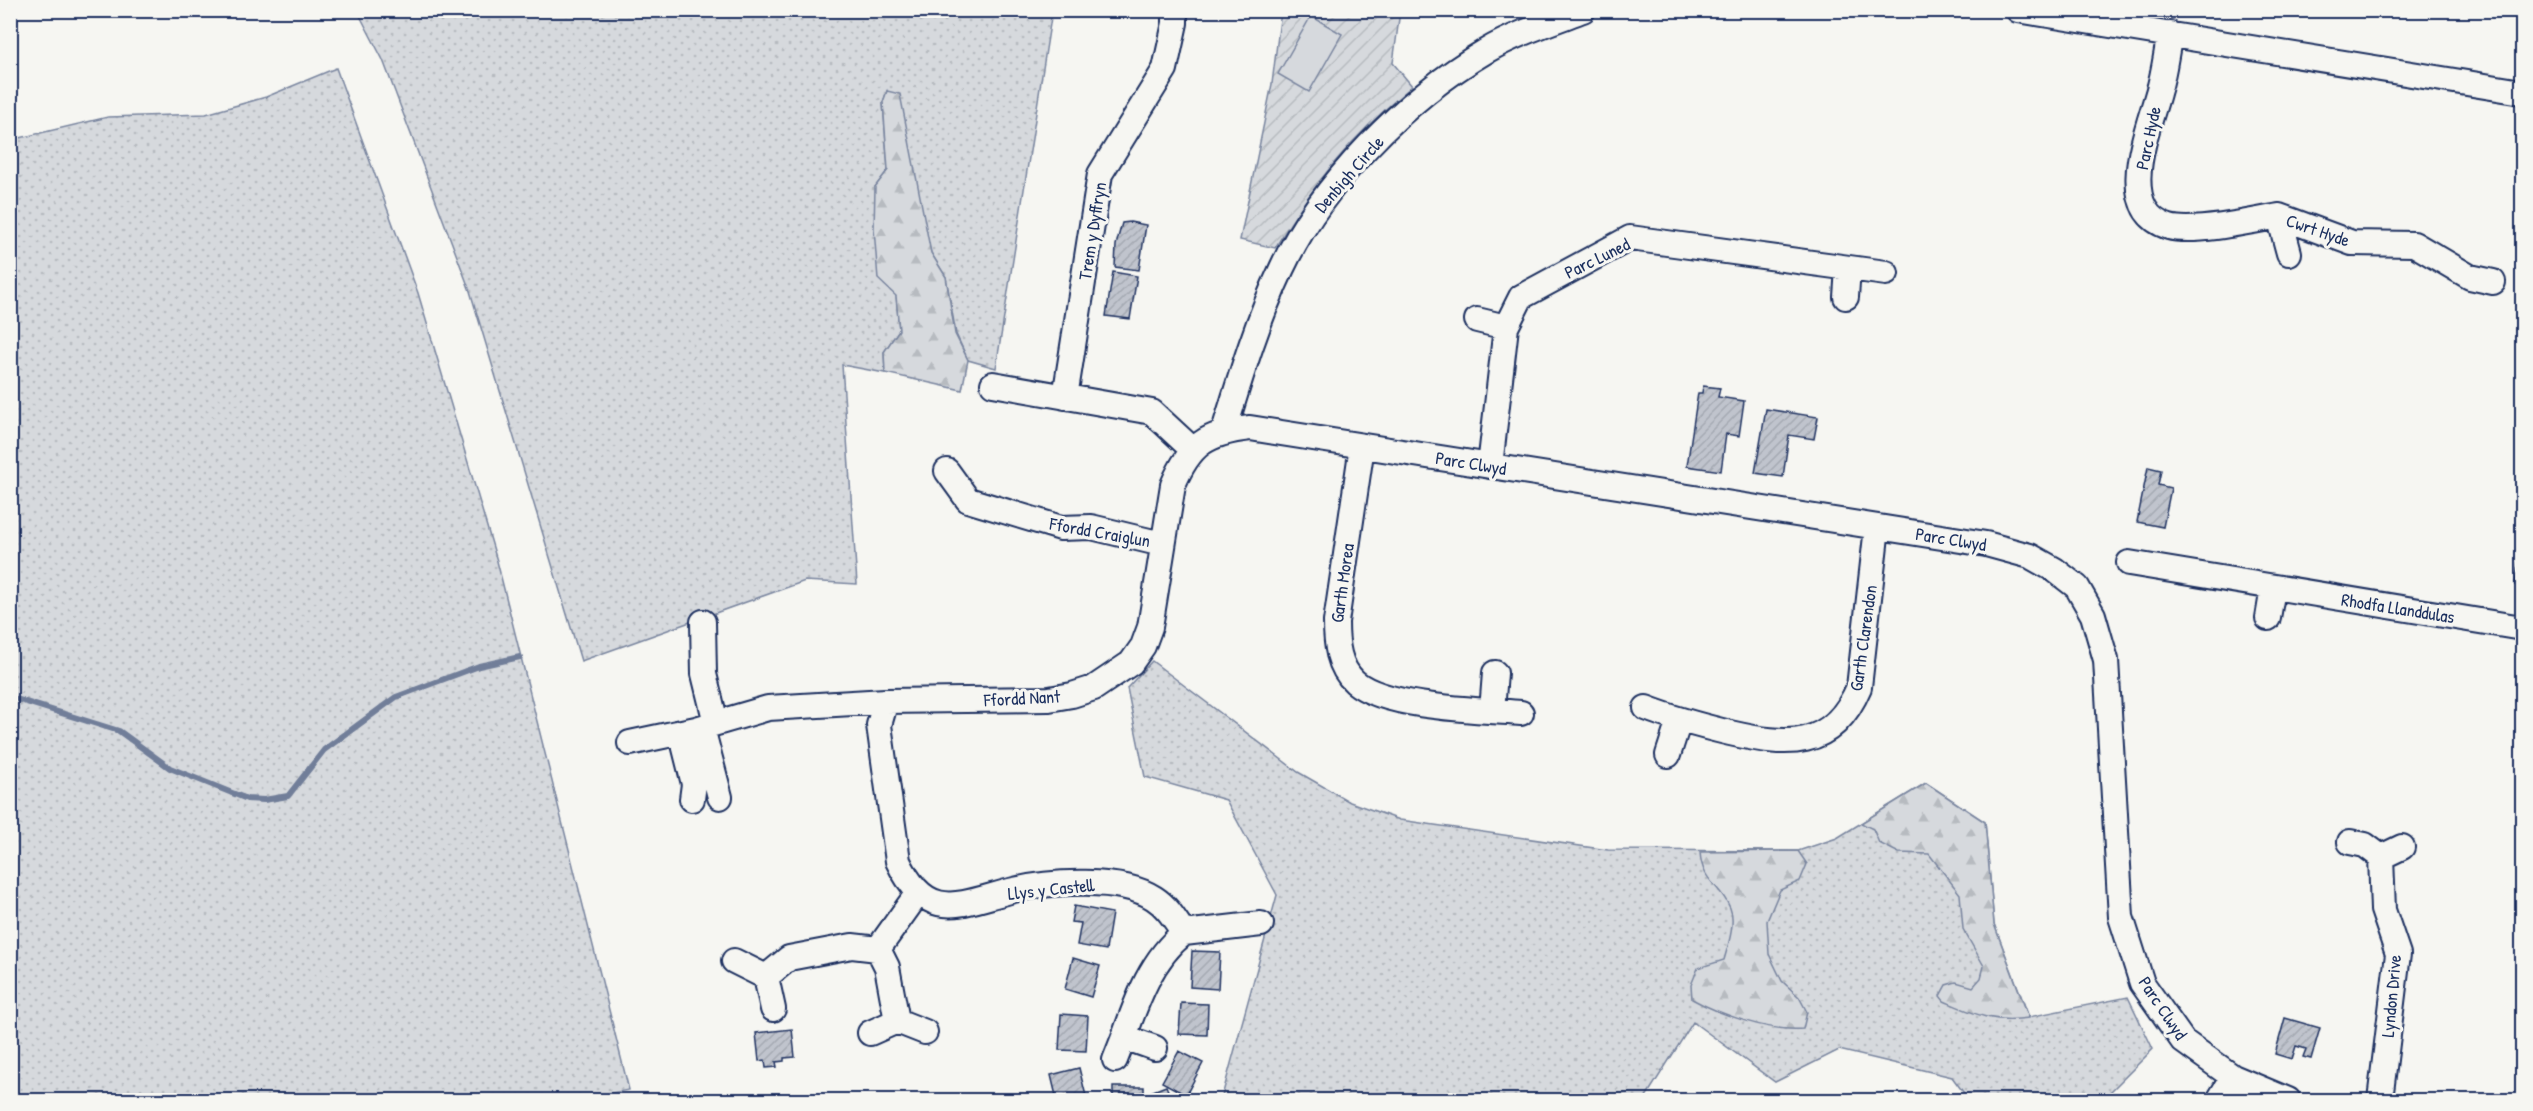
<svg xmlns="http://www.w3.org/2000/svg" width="2533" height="1111" viewBox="0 0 2533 1111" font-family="'Patrick Hand',sans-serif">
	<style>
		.grass { fill: url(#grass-dots); stroke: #78849e; stroke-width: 1.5 }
		.forest { fill: url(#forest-firs); stroke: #78849e; stroke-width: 1.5 }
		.garden { fill: url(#garden-furrows); stroke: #78849e; stroke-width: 1.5 }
		.pitch { fill: #d6d9dd; stroke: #78849e; stroke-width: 1.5 }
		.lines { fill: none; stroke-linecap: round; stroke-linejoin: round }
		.stream { stroke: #717e99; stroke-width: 6 }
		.building { fill: url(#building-hatch); stroke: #1b2f5e; stroke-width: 1.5 }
		.minor-casing { stroke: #1b2f5e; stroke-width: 28 }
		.minor { stroke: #f6f6f2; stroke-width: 24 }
		.labels { text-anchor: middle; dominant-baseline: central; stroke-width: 6; stroke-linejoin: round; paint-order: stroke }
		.street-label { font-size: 18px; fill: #1b2f5e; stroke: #f6f6f2 }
	</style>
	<defs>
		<pattern id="grass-dots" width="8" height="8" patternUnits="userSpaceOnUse" patternTransform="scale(1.5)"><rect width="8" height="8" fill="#d6d9dd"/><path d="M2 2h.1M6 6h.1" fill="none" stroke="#b7bbc0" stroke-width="1.8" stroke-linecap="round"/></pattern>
		<pattern id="forest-firs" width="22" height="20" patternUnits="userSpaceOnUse" patternTransform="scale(1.5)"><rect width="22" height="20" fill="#d6d9dd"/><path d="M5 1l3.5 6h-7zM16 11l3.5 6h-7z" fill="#b7bbc0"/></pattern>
		<pattern id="garden-furrows" width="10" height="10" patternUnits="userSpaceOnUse" patternTransform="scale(1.5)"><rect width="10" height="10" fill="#d6d9dd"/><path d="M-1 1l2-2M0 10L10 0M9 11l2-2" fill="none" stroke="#b7bbc0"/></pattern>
		<pattern id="building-hatch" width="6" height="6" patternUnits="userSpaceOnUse" patternTransform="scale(1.5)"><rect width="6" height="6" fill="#c0c4cd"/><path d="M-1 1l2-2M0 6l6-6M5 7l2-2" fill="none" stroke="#a4a9b2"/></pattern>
	</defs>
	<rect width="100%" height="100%" fill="#f6f6f2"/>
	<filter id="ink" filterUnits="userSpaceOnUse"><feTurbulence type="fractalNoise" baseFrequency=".0167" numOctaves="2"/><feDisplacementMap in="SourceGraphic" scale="12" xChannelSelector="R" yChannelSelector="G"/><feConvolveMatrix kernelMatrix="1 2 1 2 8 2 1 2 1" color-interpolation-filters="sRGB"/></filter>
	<g filter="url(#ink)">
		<path class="grass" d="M360 10 1052 11 996 368 968 360 956 334 946 277 931 253 887 91 883 102 888 170 875 187 896 295 899 330 884 352 885 373 842 365 857 584 805 581 581 661 470 291 383 60 358 12Z
			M336 68 418 293 497 561 629 1090 572 1100H11V140L108 117 206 114 266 97Z
			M1152 661 1298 772 1350 802 1400 820 1608 850 1798 851 1837 838 1926 783 1985 822 1994 924 2029 1017 2128 997 2153 1049 2102 1100H1969L1952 1077 1839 1050 1775 1082 1693 1022 1644 1100H1221L1277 895 1226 800 1145 777 1127 688Z"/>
		<path class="forest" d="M887 91 900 94 931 253 946 277 955 334 968 360 962 390 885 373 884 352 899 330 896 296 878 279 874 229 875 187 888 170 883 102Z
			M1926 783 1985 822 1994 924 2029 1018C1992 1023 1977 1015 1944 1001L1940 996 1946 985 1956 982 1973 987 1981 978 1984 966 1963 929 1960 894 1929 854 1899 853 1879 843 1873 829 1861 823Z
			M1798 851 1807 864 1800 881 1780 890 1767 921 1769 954 1782 981 1799 997 1807 1012 1803 1029C1770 1032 1721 1015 1692 999L1691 985 1698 968 1724 960C1728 946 1736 922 1730 908 1720 884 1702 883 1700 852Z"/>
		<path class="garden" d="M1281 11H1400L1393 63 1412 86C1351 137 1316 180 1275 248L1240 240 1272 84Z"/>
		<path class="pitch" d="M1311 16 1342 34 1309 92 1278 74Z"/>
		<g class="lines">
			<path class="stream" d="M10 697 119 731 170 768 247 799 264 800 288 796 324 750 396 697 479 666 520 657"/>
		</g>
		<path class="building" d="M1130 222 1146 225 1139 270 1115 267 1116 245 1122 223Z
			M1113 272 1137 276 1130 319 1106 316Z
			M1703 386 1720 388 1718 397 1744 401 1739 436 1726 434 1721 471 1687 466 1698 393H1702Z
			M1766 409 1818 417 1814 439 1789 435 1783 477 1755 473Z
			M2148 467 2161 470 2158 485 2171 488 2163 527 2137 522Z
			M2519 557H2522V586L2515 585Z
			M1074 906 1112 913 1106 950 1077 945 1081 923 1071 922Z
			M1192 951 1220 952 1218 989 1190 987Z
			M1073 958 1100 966 1091 997 1065 989Z
			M1181 1003 1208 1004 1207 1035 1179 1034Z
			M1061 1014 1088 1016 1086 1051 1059 1050Z
			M2285 1018 2320 1028 2311 1059 2303 1057 2306 1049 2296 1046 2292 1059 2275 1054Z
			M792 1029 795 1057 784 1058V1061L776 1062 777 1067 766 1068 765 1060 759 1061 756 1033Z
			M1179 1051 1203 1063 1186 1095 1162 1082Z
			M1079 1068 1087 1100H1057L1051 1075Z
			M1166 1086 1172 1100H1151L1148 1093Z
			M1113 1087H1144V1100H1113Z"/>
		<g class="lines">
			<defs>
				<path id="minor" d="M2018 10 2522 92
					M2170 34C2166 53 2164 74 2158 93 2148 130 2114 210 2169 227 2193 234 2253 221 2279 216
					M2289 253 2279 216 2352 243 2414 244 2470 277 2493 282
					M1846 297 1848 268
					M1477 320 1506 327
					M993 384 1152 412 1193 450
					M1065 397 1100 174 1165 69 1175 23V10
					M1224 431C1241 375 1257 321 1282 268 1321 184 1406 98 1486 51 1515 34 1551 22 1583 10
					M1362 446 1336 622C1336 643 1338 667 1355 682 1386 708 1480 710 1521 713
					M1490 466 1506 327 1521 297 1630 238 1886 273
					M947 471 968 500 1061 528 1091 527 1162 544
					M2129 563 2522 628
					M2268 618 2273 588
					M703 622 704 674 716 723
					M886 701 879 725 898 861C928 925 961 903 1014 890 1051 881 1122 877 1154 898 1168 907 1175 920 1184 933L1261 924
					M1646 708C1674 719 1701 726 1730 733 1787 746 1832 751 1859 687L1877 527
					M1492 711 1495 673
					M702 728 720 797
					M681 732 694 784 692 799
					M630 743 696 729 768 708 886 701 1049 699 1072 695 1094 688 1131 663 1143 646 1150 627 1173 485C1190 444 1207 433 1250 428L1986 544 2030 556 2055 570 2077 587 2093 615 2106 660 2121 917 2142 983 2183 1041 2233 1077 2288 1100
					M1668 755 1679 721
					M2350 842 2365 845 2381 857
					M878 949 887 967 897 1021 925 1032
					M734 961 766 977 789 958 852 946 878 949 918 893
					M766 977 773 1009
					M870 1033 897 1021
					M1155 1048 1124 1037C1137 1000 1152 958 1184 933
					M1115 1060 1124 1037
					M2219 1100 2233 1077
					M2380 1100 2398 954 2383 910 2381 857 2402 847"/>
			</defs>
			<use href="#minor" class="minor-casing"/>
			<use href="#minor" class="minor"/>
		</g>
	</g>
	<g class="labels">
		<g class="street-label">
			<text transform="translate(2148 138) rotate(-78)">Parc Hyde</text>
			<text transform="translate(1349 174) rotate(-49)">Denbigh Circle</text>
			<text transform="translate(2318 230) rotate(19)">Cwrt Hyde</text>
			<text transform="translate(1092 231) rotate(-81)">Trem y Dyffryn</text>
			<text transform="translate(1597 258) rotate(-26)">Parc Luned</text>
			<text transform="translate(1471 463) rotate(9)">Parc Clwyd</text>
			<text transform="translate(1100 532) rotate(10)">Ffordd Craiglun</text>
			<text transform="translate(1951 539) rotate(9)">Parc Clwyd</text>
			<text transform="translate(1342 583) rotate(-82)">Garth Morea</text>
			<text transform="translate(2398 608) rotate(9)">Rhodfa Llanddulas</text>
			<text transform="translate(1863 638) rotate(-82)">Garth Clarendon</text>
			<text transform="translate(1022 698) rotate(-3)">Ffordd Nant</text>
			<text transform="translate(1051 889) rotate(-6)">Llys y Castell</text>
			<text transform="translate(2391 996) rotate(-85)">Lyndon Drive</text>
			<text transform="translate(2163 1008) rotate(56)">Parc Clwyd</text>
		</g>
	</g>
	<rect width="2533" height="1111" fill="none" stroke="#f6f6f2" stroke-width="36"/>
	<rect x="18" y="18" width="2497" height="1075" fill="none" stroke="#1b2f5e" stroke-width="2" filter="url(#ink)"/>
</svg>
